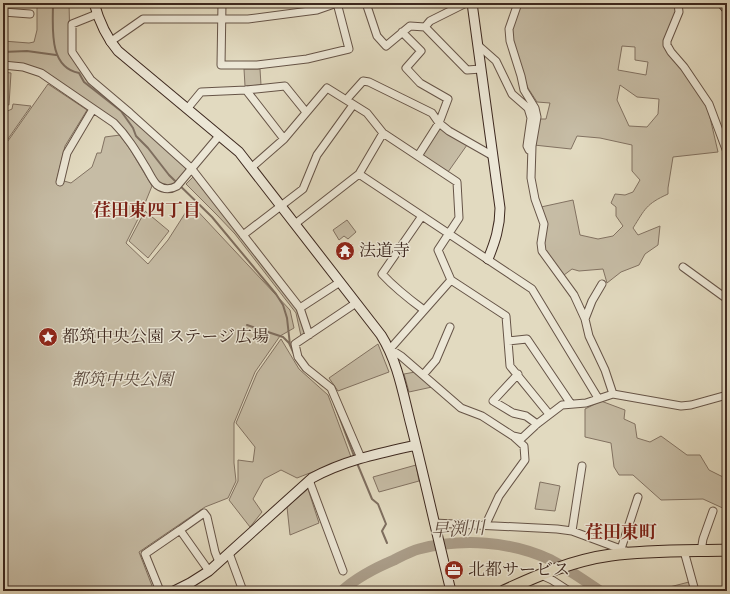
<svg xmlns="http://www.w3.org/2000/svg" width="730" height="594" viewBox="0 0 730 594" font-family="'IM FELL DW Pica','Noto Serif JP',serif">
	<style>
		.green { fill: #c6bca5; stroke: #827262; fill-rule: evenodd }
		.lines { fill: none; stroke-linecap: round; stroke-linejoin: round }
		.stream { stroke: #7e6e5f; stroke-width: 2 }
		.river { stroke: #aa9d89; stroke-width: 11 }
		.street-casing { stroke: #665447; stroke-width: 9 }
		.secondary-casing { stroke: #3d281f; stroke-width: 11 }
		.primary-casing { stroke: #3d281f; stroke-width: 13 }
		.street { stroke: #ece7d6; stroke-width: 7 }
		.secondary { stroke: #ece7d6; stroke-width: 9 }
		.primary { stroke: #e2dac0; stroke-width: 11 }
		.labels { text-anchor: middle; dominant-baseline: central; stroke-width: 3; stroke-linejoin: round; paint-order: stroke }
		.poi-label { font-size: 17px; fill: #3d281f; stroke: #ece7d6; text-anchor: start }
		.park-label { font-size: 17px; font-style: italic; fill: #58463a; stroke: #ece7d6 }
		.neighbourhood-label { font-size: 18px; font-weight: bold; fill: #7a1f14; stroke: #ece7d6 }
		.water-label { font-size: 18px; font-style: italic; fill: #5e4b3f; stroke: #ece7d6 }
	</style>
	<rect width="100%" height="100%" fill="#e2dac0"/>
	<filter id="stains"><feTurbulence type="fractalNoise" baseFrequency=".005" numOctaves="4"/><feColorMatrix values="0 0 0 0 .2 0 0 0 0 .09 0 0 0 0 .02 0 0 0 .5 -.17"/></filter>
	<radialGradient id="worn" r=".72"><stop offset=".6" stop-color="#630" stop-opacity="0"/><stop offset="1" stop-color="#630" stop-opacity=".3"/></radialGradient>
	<path class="green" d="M37 3H69L70 45 86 80 118 106 185 166 186 170C177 180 171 192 157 181L127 134 37 69 3 63V41L29 43 34 42 37 30Z
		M519 3H674L676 13 666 38 708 109 718 152 673 157 668 188V194C646 204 645 209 633 228L638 235 660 226 658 245 645 254 639 265 621 272 607 283 603 269 579 271 572 269 564 275 543 250 541 207 573 200 580 235 598 239 613 236 623 226 616 216V207L611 203 615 194 625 195 633 192 640 180 632 171V145L600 138 577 136 571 149 534 145 539 119H546L550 103 537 102 528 88 522 73 510 29ZM622 46 635 47V60L648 62 646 75 618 70ZM620 85 637 97 659 99 658 114 647 127 629 126 617 100Z
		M244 69H260L261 85 245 86Z
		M3 72 11 73 9 105 3 104Z
		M48 84 87 110 65 146 57 179 71 183 92 167 97 153H101L105 137 120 135 131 151 152 186 141 213 126 243 148 264 168 240 191 204 290 310 294 328 280 336 255 372 234 423V463L236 481 228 498 205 507 139 552 154 591H3V148Z
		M13 104 31 106 3 146V113L12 109Z
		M439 128 467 145 448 172 424 156 423 154Z
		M193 177 299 310 306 334 301 336 296 313 235 234 218 216 186 184Z
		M145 211 169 231 148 258 129 241Z
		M347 220 356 232 348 239 344 236 339 240 333 230Z
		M281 339 299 369 328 395 351 457 297 478 281 470 264 479 253 499 262 512 250 527 229 500 238 481V460L253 462 255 447 236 423 257 373Z
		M378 344 389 372 338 391 329 378Z
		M415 372 432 387 409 392 404 374Z
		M601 401 625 410 624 419 635 424 637 438 650 442 661 436 687 455H700L709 470 727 479V510L703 499 661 500 633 475H619L614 467 611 443 585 437V409Z
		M416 465 419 481 379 492 373 477Z
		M540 482 560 486 555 511 535 509Z
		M308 489 319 523 290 535 287 507Z
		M689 582 691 591H654Z"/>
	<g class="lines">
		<path class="stream" d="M53 3C53 27 48 67 79 73L84 82 121 111 133 128 136 136 148 148 169 175 212 217 276 294 283 305 287 318 290 345
			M3 52 27 51 56 55
			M247 325 283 337 289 343 294 354
			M304 370 323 386
			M334 403 354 456
			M357 463 372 499 378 504 386 524 382 531 387 543"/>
		<path class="river" d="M342 591C357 577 375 568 394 560 402 556 411 551 419 549 462 538 511 541 551 560 568 569 584 580 600 591"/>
		<defs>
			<path id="street" d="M222 3 221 65H257L307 59 349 49 337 3
				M366 3 377 36 386 46 410 26 425 27 430 21 466 3
				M518 3 509 29 510 41 521 76 524 90 535 108 537 117 532 146 531 178 535 199 544 224 541 243 542 251 574 295 585 319 589 336 605 370 613 394 681 406 691 405 727 395
				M678 3 679 12 667 41V45L671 52 684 67 709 104 727 152
				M3 12 30 14
				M97 14 72 24V52L91 80 130 113 191 168 300 308 340 282
				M425 27 467 70 481 69
				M402 32 421 51 406 68 420 83 448 99 439 123 418 156
				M110 42 143 19H248L317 10 337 3
				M479 46 496 61 512 94 528 108 531 118 527 146 529 150
				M3 65 23 67 41 73 114 123C127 136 136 151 145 166 149 172 152 180 157 185 164 190 170 190 177 186L219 136
				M246 90 284 139
				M346 100 363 81 369 82 432 113 439 123 449 131 493 156
				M187 109 201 92 246 90 285 86 306 112
				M251 168 284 139 327 88 367 113 383 133 457 182 459 218 438 250 451 280 390 349 401 356 461 408 482 416 513 436 524 446 525 460 499 496 486 524
				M359 174 383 133
				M60 182 67 153 93 109
				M422 216 382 274C395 288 409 299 424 310
				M295 224 359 174 532 289 598 398
				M243 235 303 189 317 155 353 105
				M683 267 727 299
				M451 280 506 316 510 366 549 414
				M356 303 295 344 298 357 306 368 331 388 361 458
				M300 308 309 335
				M585 319 592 301 602 284
				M508 341 527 339 571 404
				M518 374 493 401 513 413 526 416 537 424
				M423 375 436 360 450 327
				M513 436 522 438 537 424 562 405 586 403 613 394
				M309 480 343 571
				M434 523 557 529 572 531 626 551
				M180 530 204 513 207 517 215 552 219 562
				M572 531 582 466
				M621 549 638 497
				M684 551 695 591
				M701 551 703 539 713 511
				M229 553 243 591
				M541 575 552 580 569 591
				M160 591 145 554 180 530 209 571"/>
			<path id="secondary" d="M94 3C99 21 106 37 118 51L239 152 381 335C398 362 403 394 411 425 425 480 437 536 451 591
				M472 3 500 208C500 227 495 242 488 259
				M722 3 727 9
				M174 591 190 583 209 571 312 478C345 460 380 453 416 445"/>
			<path id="primary" d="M504 591C538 575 574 560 611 555 649 550 689 551 727 550"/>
		</defs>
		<use href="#street" class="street-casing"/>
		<use href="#secondary" class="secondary-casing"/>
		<use href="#primary" class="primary-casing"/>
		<use href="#street" class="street"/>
		<use href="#secondary" class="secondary"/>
		<use href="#primary" class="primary"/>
	</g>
	<defs>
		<symbol id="temple-disc" viewBox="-11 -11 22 22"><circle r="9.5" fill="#8f2418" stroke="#ece7d6"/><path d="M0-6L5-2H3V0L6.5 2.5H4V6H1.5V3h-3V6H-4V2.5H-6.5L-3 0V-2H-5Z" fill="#fff"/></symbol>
		<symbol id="sight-disc" viewBox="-11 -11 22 22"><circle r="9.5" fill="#8f2418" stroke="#ece7d6"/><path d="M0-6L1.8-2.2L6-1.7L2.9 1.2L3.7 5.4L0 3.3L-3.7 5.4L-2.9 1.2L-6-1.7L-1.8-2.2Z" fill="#fff"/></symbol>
		<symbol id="office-disc" viewBox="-11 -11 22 22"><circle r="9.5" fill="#8f2418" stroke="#ece7d6"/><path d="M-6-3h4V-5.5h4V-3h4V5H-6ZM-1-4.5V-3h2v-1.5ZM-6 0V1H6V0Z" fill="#fff"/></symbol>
	</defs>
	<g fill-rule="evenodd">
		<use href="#temple-disc" x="334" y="240" width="22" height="22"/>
		<use href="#sight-disc" x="37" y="326" width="22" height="22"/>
		<use href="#office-disc" x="443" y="559" width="22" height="22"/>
	</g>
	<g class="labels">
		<g class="poi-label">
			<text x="359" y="251">法道寺</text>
			<text x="62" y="337">都筑中央公園 ステージ広場</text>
			<text x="468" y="570">北都サービス</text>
		</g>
		<g class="park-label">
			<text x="122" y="380">都筑中央公園</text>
		</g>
		<g class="neighbourhood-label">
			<text x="147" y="211">荏田東四丁目</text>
			<text x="621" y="533">荏田東町</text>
		</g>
		<g class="water-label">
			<text transform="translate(458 530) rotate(-3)">早渕川</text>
		</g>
	</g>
	<rect width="730" height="594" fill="none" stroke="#e2dac0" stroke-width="16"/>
	<rect x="4" y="4" width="722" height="586" fill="none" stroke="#3d281f" stroke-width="2"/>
	<rect x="8" y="8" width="714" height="578" fill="none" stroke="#3d281f"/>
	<rect width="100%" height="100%" filter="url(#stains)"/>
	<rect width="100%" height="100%" fill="url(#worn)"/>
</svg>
